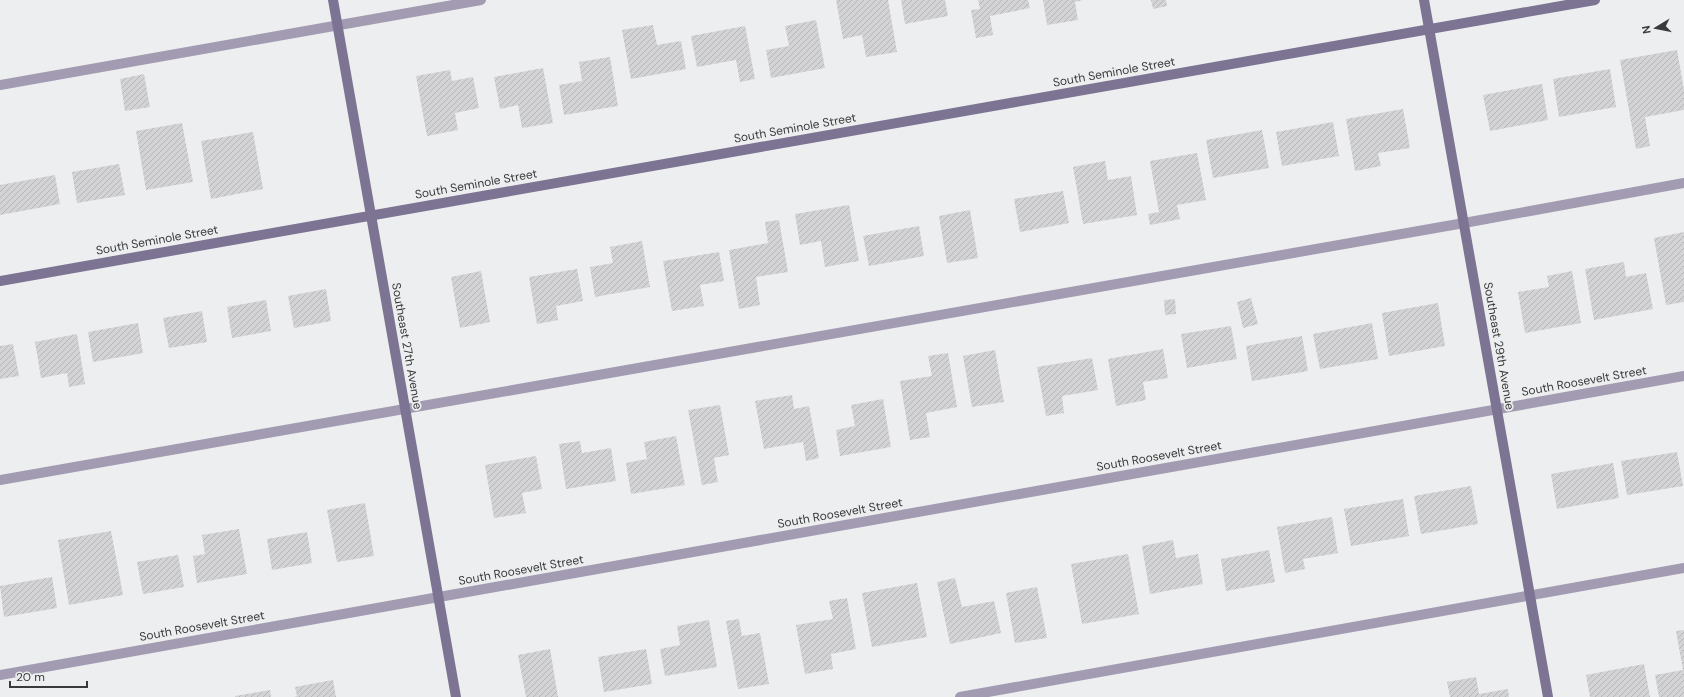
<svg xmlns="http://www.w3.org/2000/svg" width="1684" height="697" viewBox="0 0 1684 697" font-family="'DM Sans',sans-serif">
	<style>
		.building { fill: url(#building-hatch) }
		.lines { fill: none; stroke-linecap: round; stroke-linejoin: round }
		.lane { stroke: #a29bb1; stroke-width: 10 }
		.street { stroke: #a29bb1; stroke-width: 10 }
		.secondary { stroke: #7d7393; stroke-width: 10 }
		.labels { text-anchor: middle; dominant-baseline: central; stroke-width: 3.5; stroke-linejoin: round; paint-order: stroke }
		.street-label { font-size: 12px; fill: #393a3a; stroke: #eceeef }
	</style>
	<defs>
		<pattern id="building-hatch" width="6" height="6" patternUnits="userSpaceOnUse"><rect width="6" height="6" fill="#d3d3d5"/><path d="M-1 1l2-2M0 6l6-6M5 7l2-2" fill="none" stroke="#b6b6b8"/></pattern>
	</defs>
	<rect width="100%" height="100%" fill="#eceeef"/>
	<path class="building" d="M836 0H888L897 52 866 57 862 35 843 39Z
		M901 0H945L948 16 905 24Z
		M978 0H1028L1030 8 990 16 993 35 976 38 971 10 980 9Z
		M1043 0H1083L1075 2 1078 20 1047 25Z
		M1151 0H1166L1167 6 1153 9Z
		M816 20 825 68 771 78 766 50 789 46 785 26Z
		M653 25 657 45 681 41 686 69 631 79 622 30Z
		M745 26 755 79 740 82 736 60 697 67 691 36Z
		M1677 50 1684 90V110L1645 117 1650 146 1636 149 1620 60Z
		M610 57 618 106 564 115 559 85 582 81 579 62Z
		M543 68 553 123 522 128 518 105 500 109 494 77Z
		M1610 69 1616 107 1559 117 1553 79Z
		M450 70 452 81 473 77 479 108 455 113 458 130 427 136 416 76Z
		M144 74 150 107 125 111 120 79Z
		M1542 84 1548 120 1490 131 1483 95Z
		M1403 109 1410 148 1378 153 1381 166 1355 171 1346 119Z
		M1333 122 1339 156 1282 166 1276 132Z
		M182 123 193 182 146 190 136 131Z
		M1262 130 1269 168 1213 178 1206 140Z
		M253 132 263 189 211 199 201 141Z
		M1197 153 1206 200 1177 205 1180 219 1150 225 1148 214 1159 212 1150 161Z
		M1105 161 1108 180 1131 176 1137 215 1083 224 1073 167Z
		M119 164 125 195 77 203 72 172Z
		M55 175 60 204 0 215V185Z
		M1063 191 1069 223 1020 232 1014 199Z
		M849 205 859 261 825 267 821 241 800 245 795 214Z
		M970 210 978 258 947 263 939 216Z
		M779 220 788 272 756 277 760 305 739 309 729 250 768 243 765 222Z
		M919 226 924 256 869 266 863 236Z
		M1684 232V302L1666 305 1654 238Z
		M642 241 650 287 595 297 590 267 613 263 610 247Z
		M719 252 724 281 700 285 704 306 672 311 663 261Z
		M1624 262 1626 277 1646 273 1653 309 1594 320 1585 269Z
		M577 269 583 301 556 306 558 320 537 324 529 277Z
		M481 271 490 322 460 328 451 277Z
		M1572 271 1581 323 1525 333 1518 292 1549 287 1547 276Z
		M326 289 331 321 294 328 288 296Z
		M1251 298 1258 324 1243 328 1237 302Z
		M1175 299 1176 314 1165 315 1164 300Z
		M266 300 271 331 232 338 227 307Z
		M1438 303 1445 346 1389 356 1382 313Z
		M202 311 207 342 169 348 163 318Z
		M138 323 143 353 93 362 88 332Z
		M1372 323 1378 359 1320 369 1313 334Z
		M1231 326 1237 359 1187 368 1181 334Z
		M77 334 85 384 69 387 67 373 41 378 35 342Z
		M1302 336 1308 371 1252 381 1246 346Z
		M13 344 19 376 0 379V346Z
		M1163 349 1168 378 1143 382 1146 400 1116 406 1108 359Z
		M995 350 1004 402 972 407 963 356Z
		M948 353 957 407 926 413 930 437 910 440 900 381 932 376 928 356Z
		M1092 358 1098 390 1062 396 1064 413 1046 416 1037 367Z
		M792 395 794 409 809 406 819 458 806 461 803 442 764 449 755 401Z
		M883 399 891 447 840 456 836 430 855 426 851 405Z
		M720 405 729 455 714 458 718 482 702 485 688 410Z
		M676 436 685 485 631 494 626 463 647 459 644 442Z
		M580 441 582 453 611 448 616 481 566 489 559 444Z
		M1677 452 1683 486 1627 495 1621 461Z
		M536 456 542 489 522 493 526 513 494 518 485 465Z
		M1613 463 1619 498 1557 509 1551 474Z
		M1471 486 1478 524 1421 534 1414 496Z
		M1403 499 1409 536 1351 546 1344 509Z
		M365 503 374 556 337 562 327 510Z
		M1332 517 1338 553 1303 559 1305 569 1285 573 1277 527Z
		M239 529 247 574 197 583 193 556 205 554 202 535Z
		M111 531 123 595 69 605 58 540Z
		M307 532 312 563 272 570 267 539Z
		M1173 540 1176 558 1198 554 1203 584 1150 594 1142 546Z
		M1269 550 1275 582 1226 591 1221 559Z
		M1128 554 1139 614 1082 624 1071 564Z
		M178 555 184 587 143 594 137 562Z
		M52 577 57 608 4 617 0 586Z
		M955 578 962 607 994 601 1001 633 950 644 937 582Z
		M917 583 927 637 872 647 862 593Z
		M1037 587 1047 638 1015 643 1006 593Z
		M847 598 856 649 831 654 833 669 805 674 796 625 833 619 829 601Z
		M739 619 742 636 760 633 769 684 738 689 726 621Z
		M709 620 717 667 665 676 660 649 680 645 677 626Z
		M1684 630V697H1659L1655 675 1683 670 1676 631Z
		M550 649 558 697H526L518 655Z
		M646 649 652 684 604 692 598 657Z
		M1644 664 1650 697H1590L1586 675Z
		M1476 677 1479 694 1508 689 1509 697H1450L1447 682Z
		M333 680 336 697H294L297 696 295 687Z
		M270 690 271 697H235V696Z"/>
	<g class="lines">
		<path class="lane" d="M0 85 481 0
			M0 480 1464 223 1684 183
			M960 697 1684 568"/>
		<path class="street" d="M0 675 1684 376"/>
		<path class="secondary" d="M333 0 456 697
			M1424 0 1548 697
			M0 281 1595 0"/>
	</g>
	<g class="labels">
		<g class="street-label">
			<text transform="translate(1114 72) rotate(-10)">South Seminole Street</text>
			<text transform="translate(795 128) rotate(-10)">South Seminole Street</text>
			<text transform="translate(476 184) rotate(-10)">South Seminole Street</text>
			<text transform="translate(157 240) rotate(-10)">South Seminole Street</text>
			<text transform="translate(407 346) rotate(80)">Southeast 27th Avenue</text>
			<text transform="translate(1499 346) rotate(80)">Southeast 29th Avenue</text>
			<text transform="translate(1584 381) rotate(-10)">South Roosevelt Street</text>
			<text transform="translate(1159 456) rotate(-10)">South Roosevelt Street</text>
			<text transform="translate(840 513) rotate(-10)">South Roosevelt Street</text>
			<text transform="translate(521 570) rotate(-10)">South Roosevelt Street</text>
			<text transform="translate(202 626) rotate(-10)">South Roosevelt Street</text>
		</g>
	</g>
	<g transform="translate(1656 28) rotate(260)" stroke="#eceeef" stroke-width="3" paint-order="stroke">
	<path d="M0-3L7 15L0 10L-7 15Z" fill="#393a3a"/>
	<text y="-6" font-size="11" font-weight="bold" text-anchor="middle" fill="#393a3a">N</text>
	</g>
	<path d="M10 681v6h77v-6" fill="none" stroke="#393a3a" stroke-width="2"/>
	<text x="16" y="681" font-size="12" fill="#393a3a" stroke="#eceeef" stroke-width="3" paint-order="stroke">20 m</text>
</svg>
